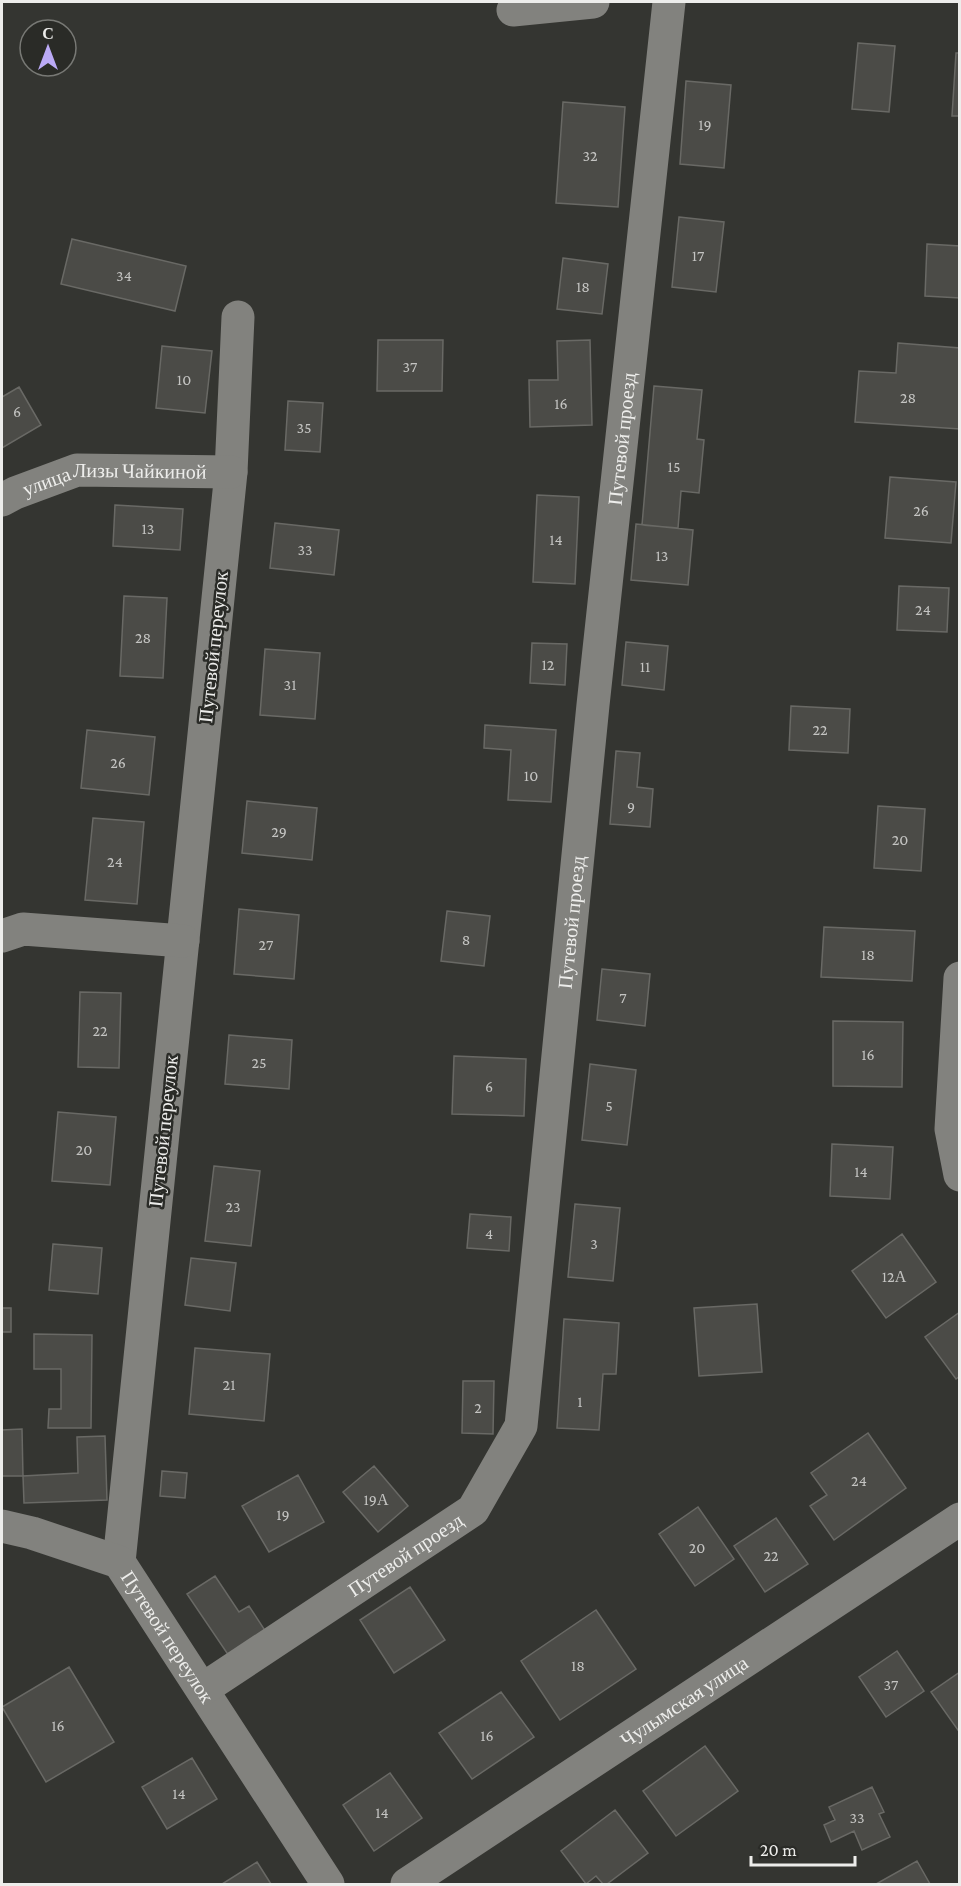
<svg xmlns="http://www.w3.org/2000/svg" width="961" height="1886" viewBox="0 0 961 1886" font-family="'Crimson Pro',serif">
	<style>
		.building { fill: #4b4b47; stroke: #696965; stroke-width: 1.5 }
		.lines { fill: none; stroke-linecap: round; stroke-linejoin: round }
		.minor { stroke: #82827e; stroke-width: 33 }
		.labels { text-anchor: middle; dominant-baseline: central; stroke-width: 5; stroke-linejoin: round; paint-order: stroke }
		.number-label { font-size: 16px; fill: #c4c4c2 }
		.street-label { font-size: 20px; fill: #ededeb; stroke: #2a2b27 }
	</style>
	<rect width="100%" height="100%" fill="#343531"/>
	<path class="building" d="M858 43 895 46 889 112 852 109Z
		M956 53H960V116H952Z
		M686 81 731 85 724 168 680 164Z
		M563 102 625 107 618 207 556 203Z
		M679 217 724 222 716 292 672 287Z
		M72 239 186 266 175 311 61 284Z
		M927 244 960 246V298L925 296Z
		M563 258 608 264 602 314 557 309Z
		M378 340H443L442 391H377Z
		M590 340 592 425 530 427 529 380H558L557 341Z
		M898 343 960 348V429L855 422 859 371 896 373Z
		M162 346 212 351 205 413 156 408Z
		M654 386 702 390 697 439 704 440 699 493 681 491 678 528 642 525Z
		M19 387 41 425 2 448V397Z
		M288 401 323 403 320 452 285 450Z
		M890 477 956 482 951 543 885 538Z
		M537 495 579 497 575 584 533 582Z
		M115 505 183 509 180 550 113 546Z
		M275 523 339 530 334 575 270 568Z
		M636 524 693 530 688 585 631 580Z
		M899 586 949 588 947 632 897 630Z
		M124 596 167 598 163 678 120 676Z
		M626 642 668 646 664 690 622 685Z
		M532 643 567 644 565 685 530 683Z
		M265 649 320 653 315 719 260 715Z
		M791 706 850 709 848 753 789 750Z
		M485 725 556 730 551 802 508 800 511 750 484 748Z
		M87 730 155 737 149 795 81 788Z
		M616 751 640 753 637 787 653 789 650 827 610 824Z
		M247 801 317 808 312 860 242 853Z
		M878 806 925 809 921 871 874 868Z
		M93 818 144 822 137 904 85 900Z
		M239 909 299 915 294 979 234 974Z
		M447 911 490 916 484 966 441 961Z
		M824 927 915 931 912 981 821 977Z
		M602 969 650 974 645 1026 597 1020Z
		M80 992 121 993 119 1068 78 1067Z
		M833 1021 903 1022 902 1087 833 1086Z
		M229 1035 292 1040 289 1089 225 1084Z
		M454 1056 526 1059 524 1116 452 1114Z
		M590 1064 636 1070 627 1145 582 1140Z
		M58 1112 116 1117 110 1185 52 1181Z
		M832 1144 893 1147 890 1199 830 1196Z
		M214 1166 260 1171 251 1246 205 1241Z
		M575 1204 620 1208 613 1281 568 1277Z
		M470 1214 511 1217 509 1251 467 1248Z
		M902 1234 936 1282 886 1318 852 1271Z
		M53 1244 102 1248 98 1294 49 1290Z
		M191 1258 236 1263 230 1311 185 1305Z
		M757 1304 762 1372 699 1376 694 1308Z
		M2 1308H11V1332H2Z
		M960 1312V1376L956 1379 925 1337Z
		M564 1319 619 1323 616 1374H603L599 1430 557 1428Z
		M34 1334 92 1335 91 1428H48L49 1409H61V1369H34Z
		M195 1348 270 1354 264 1421 189 1414Z
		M463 1381H494L493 1434 462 1433Z
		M22 1429 23 1476H2V1430Z
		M868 1433 906 1488 834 1540 810 1506 827 1495 811 1473Z
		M105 1436 107 1500 24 1503 23 1476 78 1473 77 1437Z
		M374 1466 408 1506 378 1532 343 1492Z
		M162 1471 187 1473 185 1498 160 1496Z
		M298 1475 324 1522 269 1552 242 1506Z
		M698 1507 734 1559 695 1586 659 1534Z
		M776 1518 808 1564 765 1592 734 1546Z
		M215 1576 239 1612 249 1606 266 1632 229 1656 187 1594Z
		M410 1587 445 1640 394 1673 360 1620Z
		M596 1610 636 1669 560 1720 521 1661Z
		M897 1651 924 1691 886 1717 859 1677Z
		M69 1667 114 1742 46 1782 2 1707Z
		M960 1672V1733L931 1692Z
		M501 1692 534 1737 472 1779 439 1733Z
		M705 1746 738 1791 676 1836 643 1791Z
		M192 1758 217 1799 167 1829 142 1787Z
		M390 1773 422 1818 374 1851 343 1805Z
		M872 1787 884 1812 879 1814 890 1837 862 1850 854 1831 831 1842 824 1825 835 1820 829 1807Z
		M615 1810 648 1853 607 1884H603L596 1876 586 1884 561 1851Z
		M917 1861 930 1884H876Z
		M257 1862 271 1884H222Z"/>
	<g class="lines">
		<g class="minor">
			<path d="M513 10 593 2"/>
			<path id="s1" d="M238 317 231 472 119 1562 328 1884"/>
			<path id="s2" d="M2 500 15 493 77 470 231 472"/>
			<path d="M2 936 23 929 183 941"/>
			<path d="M960 978 951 1129 960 1175"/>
			<path d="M2 1526 32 1533 119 1562"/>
			<path id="s3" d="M203 1689 473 1510 521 1426 593 705 669 2"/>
			<path id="s4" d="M407 1884 960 1519"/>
		</g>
	</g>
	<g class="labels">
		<g class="number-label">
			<text x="705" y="124">19</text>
			<text x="590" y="155">32</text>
			<text x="698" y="255">17</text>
			<text x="124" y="275">34</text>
			<text x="583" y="286">18</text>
			<text x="410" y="366">37</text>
			<text x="184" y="379">10</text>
			<text x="908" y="397">28</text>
			<text x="561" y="403">16</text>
			<text x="17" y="411">6</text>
			<text x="304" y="427">35</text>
			<text x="674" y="466">15</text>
			<text x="921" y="510">26</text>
			<text x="148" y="528">13</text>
			<text x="556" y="539">14</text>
			<text x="305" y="549">33</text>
			<text x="662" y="555">13</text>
			<text x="923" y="609">24</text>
			<text x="143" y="637">28</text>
			<text x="548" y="664">12</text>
			<text x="645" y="666">11</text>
			<text x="290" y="684">31</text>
			<text x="820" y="729">22</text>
			<text x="118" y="762">26</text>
			<text x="531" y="775">10</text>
			<text x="631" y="806">9</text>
			<text x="279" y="831">29</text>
			<text x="900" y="839">20</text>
			<text x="115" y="861">24</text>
			<text x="466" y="939">8</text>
			<text x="266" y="944">27</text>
			<text x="868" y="954">18</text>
			<text x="623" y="997">7</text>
			<text x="100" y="1030">22</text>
			<text x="868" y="1054">16</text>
			<text x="259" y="1062">25</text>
			<text x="489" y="1086">6</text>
			<text x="609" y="1105">5</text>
			<text x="84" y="1149">20</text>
			<text x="861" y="1171">14</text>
			<text x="233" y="1206">23</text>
			<text x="489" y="1233">4</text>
			<text x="594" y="1243">3</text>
			<text x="894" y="1276">12А</text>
			<text x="229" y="1384">21</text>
			<text x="580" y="1401">1</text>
			<text x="478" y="1407">2</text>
			<text x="859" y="1480">24</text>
			<text x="376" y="1499">19А</text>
			<text x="283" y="1514">19</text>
			<text x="697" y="1547">20</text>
			<text x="771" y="1555">22</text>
			<text x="578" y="1665">18</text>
			<text x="891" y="1684">37</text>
			<text x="58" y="1725">16</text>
			<text x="487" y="1735">16</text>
			<text x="179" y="1793">14</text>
			<text x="382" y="1812">14</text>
			<text x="857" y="1817">33</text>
		</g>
		<g class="street-label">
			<text stroke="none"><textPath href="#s3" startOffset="1413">Путевой проезд</textPath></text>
			<text stroke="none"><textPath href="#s2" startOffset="117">улица Лизы Чайкиной</textPath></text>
			<text transform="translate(213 647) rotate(-84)">Путевой переулок</text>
			<text stroke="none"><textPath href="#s3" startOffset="927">Путевой проезд</textPath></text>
			<text transform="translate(163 1131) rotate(-84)">Путевой переулок</text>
			<text stroke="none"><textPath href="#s3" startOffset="243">Путевой проезд</textPath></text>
			<text stroke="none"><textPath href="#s1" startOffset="1340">Путевой переулок</textPath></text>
			<text stroke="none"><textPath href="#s4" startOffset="332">Чулымская улица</textPath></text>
		</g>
	</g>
	<rect width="961" height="1886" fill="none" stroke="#ededeb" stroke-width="6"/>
	<g transform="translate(48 48)"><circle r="28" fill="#2a2b27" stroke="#787975" stroke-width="1.5"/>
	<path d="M0-4.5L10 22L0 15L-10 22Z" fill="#bbaaf6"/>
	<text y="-9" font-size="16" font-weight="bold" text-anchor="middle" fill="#ededeb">С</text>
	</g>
	<path d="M751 1856v9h104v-9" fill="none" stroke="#ededeb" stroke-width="3"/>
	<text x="760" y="1856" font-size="18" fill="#ededeb" stroke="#2a2b27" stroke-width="4.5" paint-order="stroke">20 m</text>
</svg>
